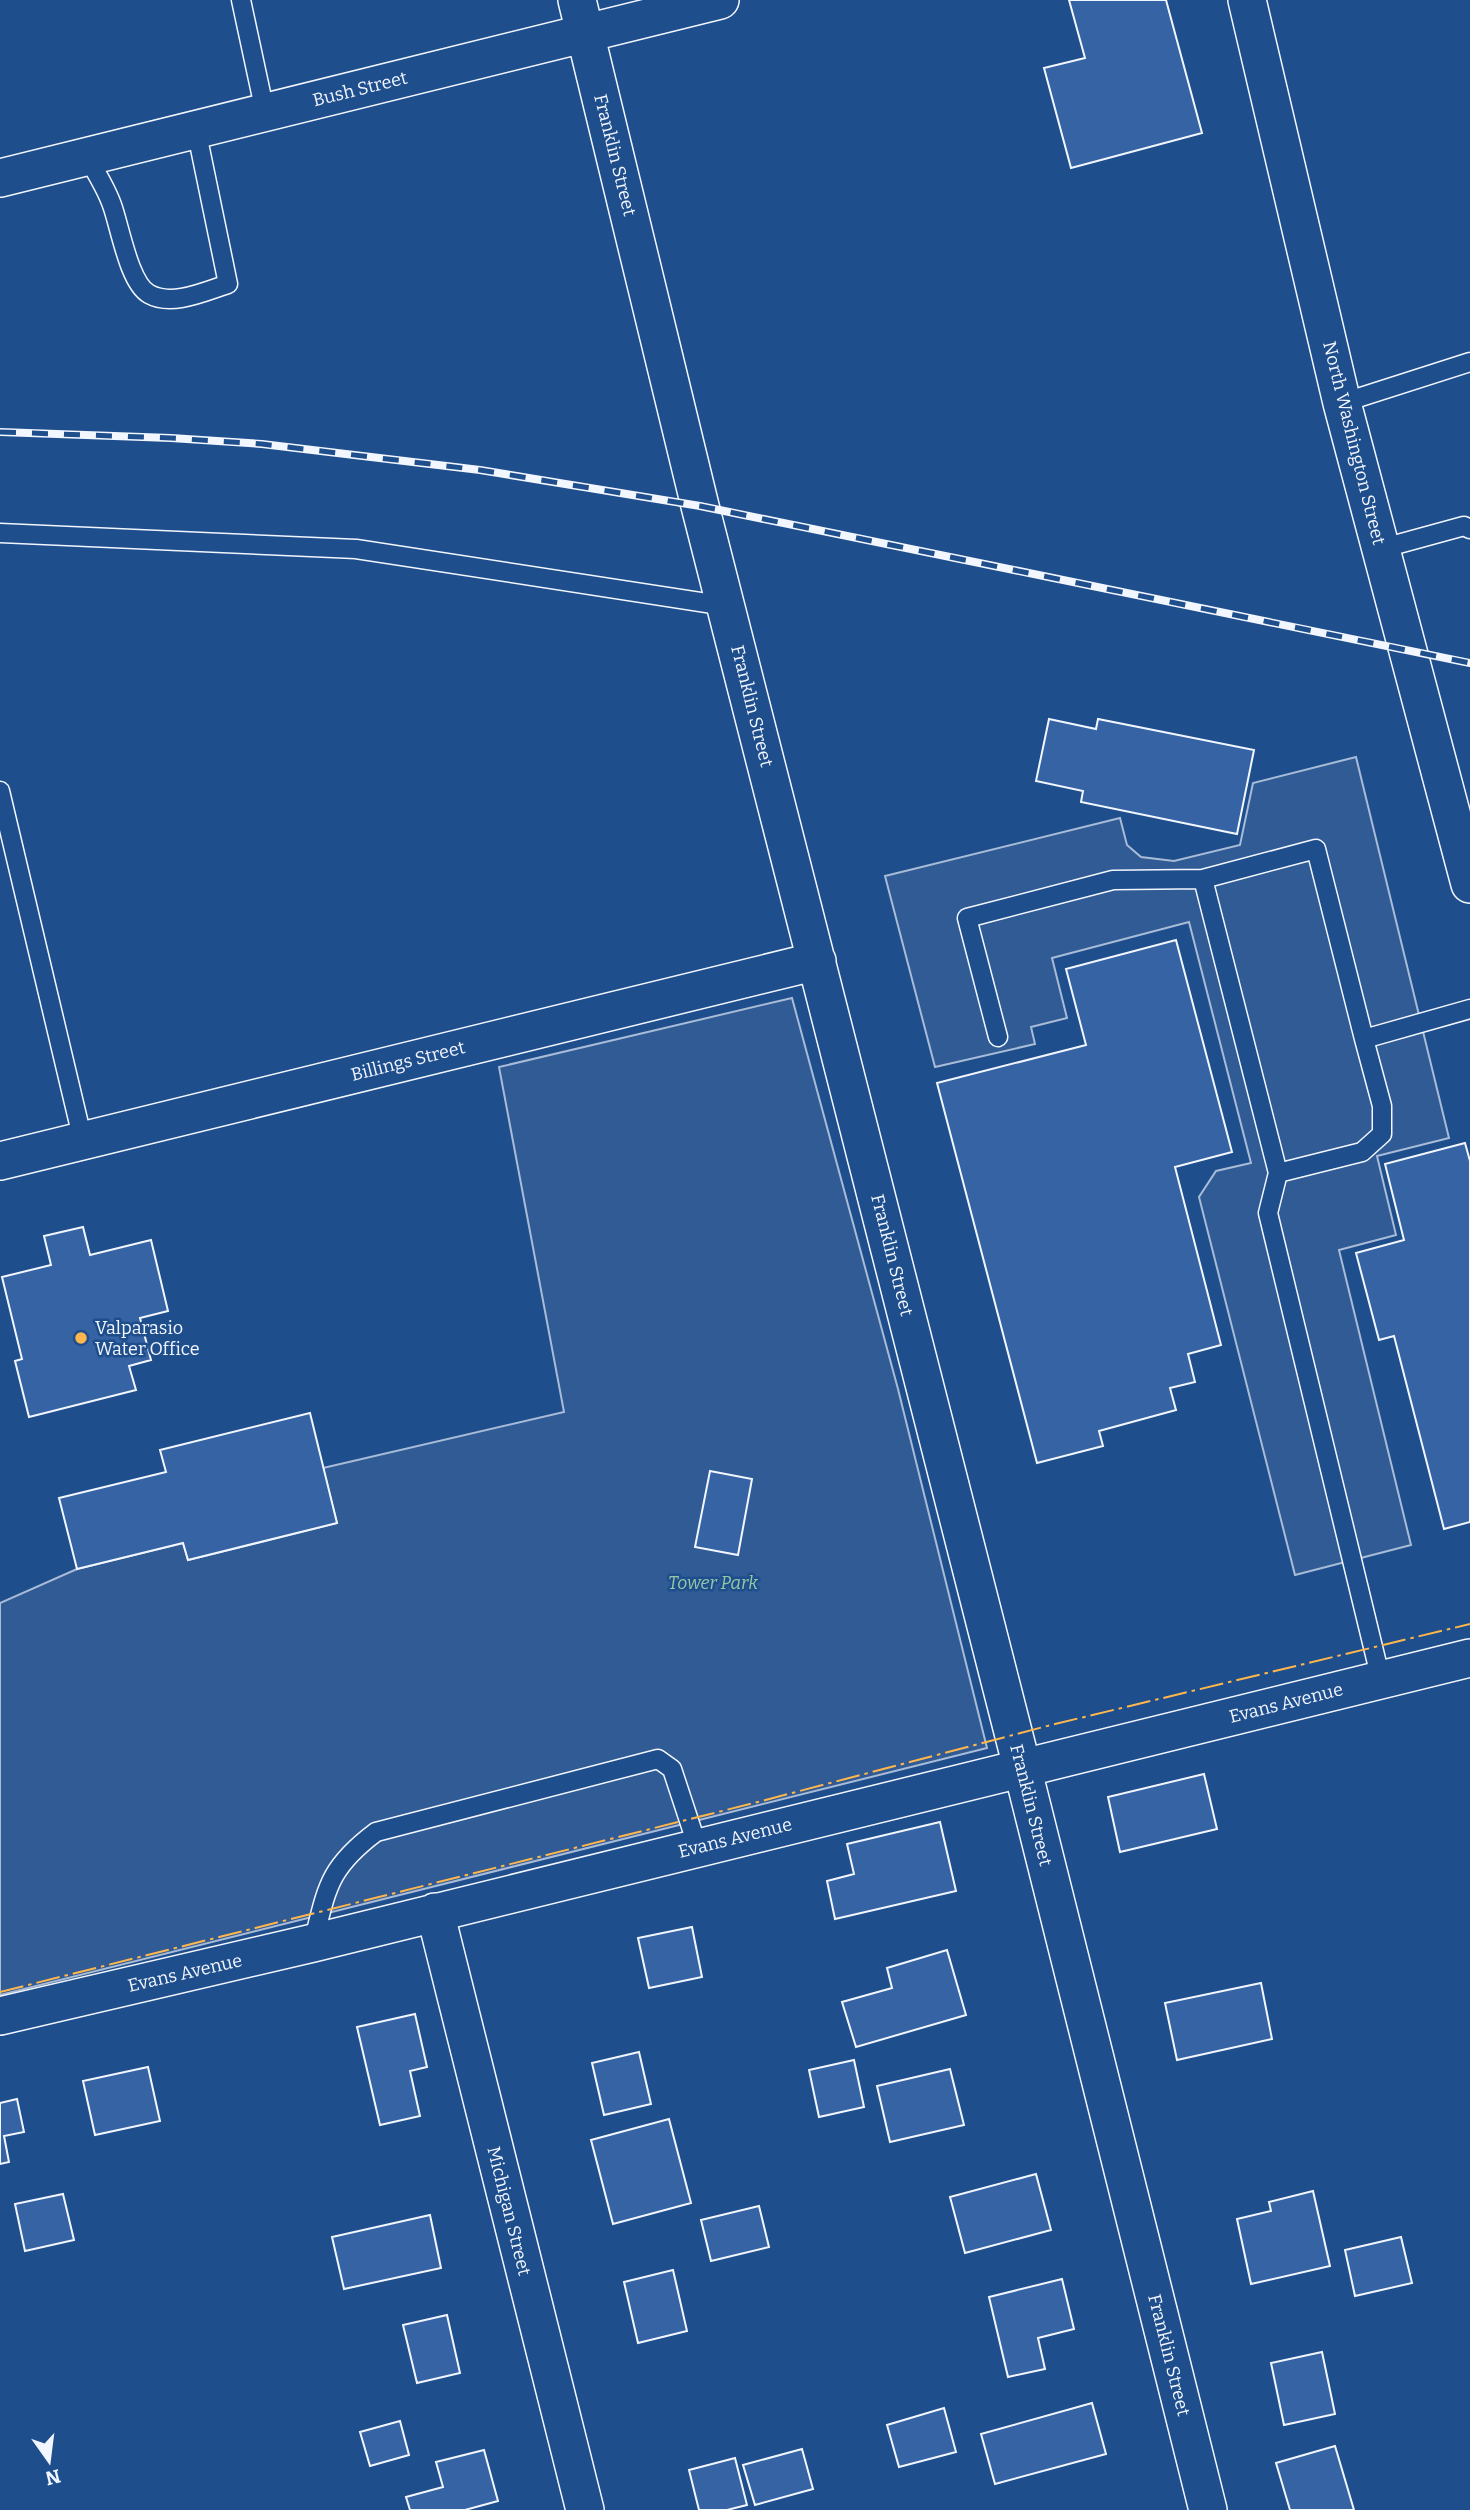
<svg xmlns="http://www.w3.org/2000/svg" width="1470" height="2510" viewBox="0 0 1470 2510" font-family="Bitter,serif">
	<style>
		.built { fill: #305b95; stroke: #a8bbd7; stroke-width: 2 }
		.building { fill: #3563a3; stroke: #f2f6ff; stroke-width: 2 }
		.lines { fill: none; stroke-linecap: round; stroke-linejoin: round }
		.lane-casing { stroke: #f2f6ff; stroke-width: 21 }
		.street-casing { stroke: #f2f6ff; stroke-width: 40 }
		.lane { stroke: #1f4e8c; stroke-width: 18 }
		.street { stroke: #1f4e8c; stroke-width: 37 }
		.rail-casing { stroke: #f2f6ff; stroke-width: 8 }
		.rail { stroke: #1f4e8c; stroke-width: 5; stroke-dasharray: 16; stroke-linecap: butt }
		.power { stroke: #ffb74d; stroke-width: 2; stroke-dasharray: 24 5 3.5 5; stroke-linecap: butt }
		.poi-dot { fill: #ffb74d; stroke: #1f4e8c; stroke-width: 2.5 }
		.labels { text-anchor: middle; dominant-baseline: central; stroke-width: 5; stroke-linejoin: round; paint-order: stroke }
		.street-label { font-size: 18px; fill: #f2f6ff; stroke: #1f4e8c }
		.poi-label { font-size: 18px; fill: #f2f6ff; stroke: #1f4e8c; text-anchor: start }
		.park-label { font-size: 18px; font-style: italic; fill: #97c8a6; stroke: #1f4e8c }
	</style>
	<rect width="100%" height="100%" fill="#1f4e8c"/>
	<path class="built" d="M1356 757 1449 1138 1377 1156 1396 1235 1339 1250 1411 1545 1295 1575 1199 1197 1216 1171 1251 1163 1189 922 1052 958 1067 1018 1031 1027 1035 1044 935 1067 885 876 1120 818 1127 845 1141 857 1174 861 1240 845 1253 783Z
		M792 998 898 1389 987 1748 0 1995V1603L77 1569 183 1543 188 1560 337 1523 323 1468 564 1412 499 1067Z"/>
	<path class="building" d="M1069 0H1166L1202 133 1071 168 1044 68 1085 58Z
		M1049 719 1096 729 1098 719 1254 750 1237 834 1081 802 1083 791 1036 781Z
		M1176 940 1232 1152 1175 1167 1221 1345 1188 1354 1195 1382 1170 1388 1176 1410 1099 1431 1103 1446 1037 1463 937 1083 1086 1045 1066 969Z
		M1465 1143 1470 1161V1522L1444 1529 1394 1336 1379 1340 1356 1253 1404 1240 1385 1164Z
		M83 1227 90 1255 151 1240 168 1311 140 1318 151 1360 129 1366 136 1390 29 1417 15 1361 22 1359 2 1277 51 1265 44 1236Z
		M310 1413 337 1523 188 1560 183 1543 77 1569 59 1498 166 1472 160 1450Z
		M710 1471 752 1479 738 1555 695 1547Z
		M1204 1774 1217 1829 1120 1852 1108 1797Z
		M940 1822 956 1891 835 1919 827 1881 854 1874 847 1844Z
		M692 1927 702 1977 649 1988 638 1938Z
		M947 1950 966 2015 856 2047 842 2002 892 1988 887 1968Z
		M1261 1983 1272 2039 1177 2060 1165 2003Z
		M415 2014 427 2067 410 2071 420 2116 380 2125 357 2027Z
		M639 2052 651 2104 604 2115 592 2063Z
		M854 2060 864 2107 819 2117 809 2070Z
		M148 2067 160 2121 95 2135 83 2081Z
		M950 2069 964 2125 890 2142 877 2086Z
		M17 2099 24 2132 4 2136 9 2162 0 2164V2103Z
		M669 2119 691 2203 613 2224 591 2140Z
		M1036 2174 1051 2230 965 2253 950 2197Z
		M1313 2191 1330 2266 1251 2284 1237 2219 1271 2211 1269 2202Z
		M63 2194 74 2240 25 2251 15 2204Z
		M759 2206 769 2247 711 2261 701 2220Z
		M430 2215 441 2268 344 2289 332 2237Z
		M1401 2237 1412 2283 1355 2296 1345 2250Z
		M673 2270 687 2331 638 2343 624 2282Z
		M1062 2279 1074 2329 1038 2338 1045 2369 1008 2377 989 2297Z
		M447 2315 460 2373 417 2383 403 2325Z
		M1322 2352 1335 2414 1284 2425 1271 2363Z
		M1092 2403 1106 2454 995 2484 981 2434Z
		M944 2408 956 2452 899 2467 887 2425Z
		M400 2421 409 2455 370 2466 360 2432Z
		M1335 2446 1354 2510H1290L1276 2463Z
		M802 2449 813 2489 755 2505 743 2465Z
		M484 2450 498 2501 465 2510H410L406 2497 443 2487 436 2462Z
		M735 2458 747 2505 727 2510H699L689 2470Z"/>
	<g class="lines">
		<defs>
			<path id="lane" d="M241 0 265 112
				M87 157C96 172 106 188 112 205 120 227 129 283 149 294 172 307 206 291 228 284L196 129
				M1342 403 1470 362
				M0 533 356 549 726 606
				M1380 549 1464 526 1470 529
				M0 791 83 1141
				M998 1037 967 918 1113 880 1203 879
				M1278 1173 1362 1152 1382 1134V1106L1364 1039
				M1381 1680 1268 1213 1278 1173 1203 879 1316 849 1364 1039 1470 1009
				M313 1943C327 1888 328 1868 376 1832L658 1759 672 1769 698 1848"/>
			<path id="street" d="M577 0 700 506 1022 1767 1208 2510
				M1247 0 1342 403 1470 884
				M0 178 720 0
				M0 1161 817 961
				M435 1912 585 2510
				M0 2016 313 1943 1470 1658"/>
		</defs>
		<use href="#lane" class="lane-casing"/>
		<use href="#street" class="street-casing"/>
		<use href="#lane" class="lane"/>
		<use href="#street" class="street"/>
		<defs>
			<path id="rail" d="M0 432 171 438 262 444 480 470 700 506 1470 663"/>
		</defs>
		<use href="#rail" class="rail-casing"/>
		<use href="#rail" class="rail"/>
		<path class="power" d="M0 1992 754 1803 1051 1725 1470 1624"/>
	</g>
	<circle class="poi-dot" cx="81" cy="1338" r="7"/>
	<g class="labels">
		<g class="street-label">
			<text transform="translate(360 89) rotate(-14)">Bush Street</text>
			<text transform="translate(615 155) rotate(76)">Franklin Street</text>
			<text transform="translate(1354 443) rotate(76)">North Washington Street</text>
			<text transform="translate(752 706) rotate(76)">Franklin Street</text>
			<text transform="translate(408 1061) rotate(-14)">Billings Street</text>
			<text transform="translate(892 1255) rotate(76)">Franklin Street</text>
			<text transform="translate(1286 1703) rotate(-14)">Evans Avenue</text>
			<text transform="translate(1031 1805) rotate(76)">Franklin Street</text>
			<text transform="translate(735 1838) rotate(-14)">Evans Avenue</text>
			<text transform="translate(185 1973) rotate(-13)">Evans Avenue</text>
			<text transform="translate(509 2211) rotate(76)">Michigan Street</text>
			<text transform="translate(1169 2355) rotate(76)">Franklin Street</text>
		</g>
		<g class="poi-label">
			<text x="95" y="1328">Valparasio<tspan x="95" dy="21">Water Office</tspan></text>
		</g>
		<g class="park-label">
			<text x="713" y="1583">Tower Park</text>
		</g>
	</g>
	<g transform="translate(49 2461) rotate(166)" stroke="#1f4e8c" stroke-width="5" paint-order="stroke">
	<path d="M0-5L12 26L0 18L-12 26Z" fill="#f2f6ff"/>
	<text y="-10" font-size="19" font-weight="bold" text-anchor="middle" fill="#f2f6ff">N</text>
	</g>
</svg>
